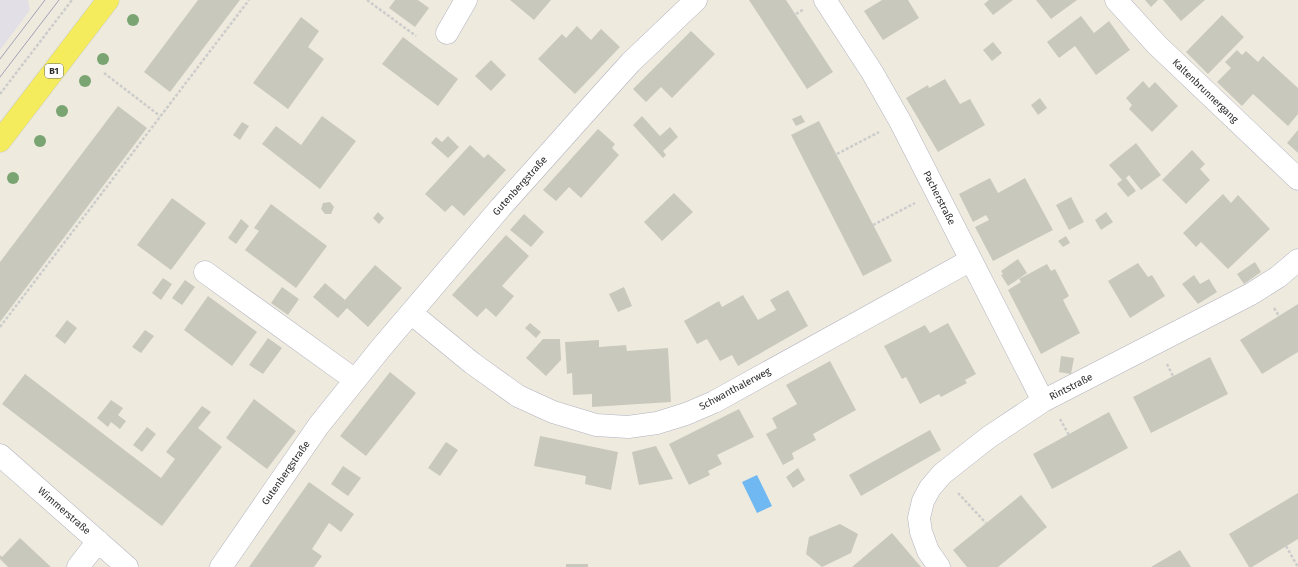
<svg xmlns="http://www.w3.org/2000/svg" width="1298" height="567" viewBox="0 0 1298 567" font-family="'Fira Sans',sans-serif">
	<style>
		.industrial { fill: #e3dfe7 }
		.water { fill: #70b8f2 }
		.building { fill: #c9c8bd }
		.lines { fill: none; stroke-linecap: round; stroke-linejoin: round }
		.street-casing { stroke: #b2b2c0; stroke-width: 23 }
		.primary-casing { stroke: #ccc; stroke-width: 23 }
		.path { stroke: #ccc; stroke-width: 2.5; stroke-dasharray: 3 2; stroke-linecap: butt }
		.street { stroke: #fff; stroke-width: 22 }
		.primary { stroke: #f4ec5d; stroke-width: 22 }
		.tram { stroke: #a1a1b7; stroke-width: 1 }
		.tree { fill: #7aa572 }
		.labels { text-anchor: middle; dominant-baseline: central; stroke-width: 3.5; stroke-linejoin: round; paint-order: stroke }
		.shield { fill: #fff; stroke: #6b6b6b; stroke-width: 1 }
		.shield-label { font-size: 9px; font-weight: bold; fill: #2c2c2c }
		.street-label { font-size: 10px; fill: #2c2c2c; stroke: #fff }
	</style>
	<rect width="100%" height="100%" fill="#eeeade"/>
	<path class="industrial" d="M0 0H28L30 10 0 50Z"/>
	<path class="water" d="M757 475 772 506 757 513 742 482Z"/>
	<path class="building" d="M198 0H240L170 92 144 72Z
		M395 0H418L429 8 415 27 389 8Z
		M510 0H551L534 20Z
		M749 0H786L833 72 807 89Z
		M882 0H908L919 18 883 40 864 11Z
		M989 0H1013L993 15 984 4Z
		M1036 0H1077L1051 19Z
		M1145 0H1158L1151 7Z
		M1163 0H1205L1181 21Z
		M1222 15 1244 37 1208 74 1186 52Z
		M1081 16 1094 33 1109 21 1130 50 1096 75 1075 46 1059 58 1047 42Z
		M301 17 319 31 308 47 324 59 288 109 253 83Z
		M577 26 591 40 601 29 620 47 575 94 538 59 562 34 566 38Z
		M691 31 715 54 672 98 661 87 646 102 633 89Z
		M403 37 458 79 438 106 382 64Z
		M993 42 1002 53 992 61 983 50Z
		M1237 50 1242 55 1246 51 1258 62 1263 56 1298 88V114L1288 126 1253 94 1242 106 1217 82 1231 68 1225 62Z
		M491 60 506 75 491 91 475 76Z
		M945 79 960 104 970 99 985 125 938 152 906 98 928 85 929 88Z
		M1143 81 1149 88 1155 82 1178 106 1152 132 1129 109 1132 105 1126 98Z
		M1040 98 1047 108 1038 115 1031 105Z
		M118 106 147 128 0 322V262Z
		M801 115 805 122 796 126 792 119Z
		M322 116 356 141 320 189 262 144 276 126 301 145Z
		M642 116 660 136 670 127 678 137 663 151 666 155 663 158 633 125Z
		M819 121 892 261 863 276 791 135Z
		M242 122 249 126 240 140 233 135Z
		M598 129 615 144 612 148 619 155 581 198 569 187 556 201 543 190Z
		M1298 130V153L1287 143Z
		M448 136 459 147 448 158 431 143 436 137 442 142Z
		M1136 143 1161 175 1141 190 1129 175 1126 178 1136 191 1128 197 1117 184 1122 180 1109 165Z
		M470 145 484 158 488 154 506 170 464 216 452 205 445 212 425 194Z
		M1192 150 1205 164 1200 169 1210 180 1186 204 1162 180Z
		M990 178 998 193 1025 178 1053 230 993 261 975 227 989 220 986 215 973 222 959 194Z
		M674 193 693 212 662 241 644 222Z
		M1223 194 1231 203 1238 195 1270 229 1228 269 1201 242 1196 247 1183 233Z
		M1071 197 1084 222 1069 230 1056 205Z
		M172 198 206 223 171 270 137 245Z
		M330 202 334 207 331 214H325L321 209 323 203Z
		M271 204 327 246 296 288 245 250 259 231 254 228Z
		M378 212 384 218 379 224 373 218Z
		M1106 212 1113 222 1101 230 1095 220Z
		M524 214 544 232 531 247 510 230Z
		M241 219 249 226 236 244 228 238Z
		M506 235 529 256 502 286 514 296 496 317 486 308 477 317 452 295Z
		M1066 236 1070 243 1063 247 1058 241Z
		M1018 259 1027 273 1008 286 1001 275 1003 274 1001 271Z
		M1255 262 1261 272 1244 284 1237 274Z
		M1138 263 1148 277 1152 275 1165 296 1130 318 1108 281Z
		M1047 264 1051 271 1055 269 1069 296 1063 300 1080 333 1041 354 1008 290 1021 282 1019 279Z
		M375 265 402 288 368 327 347 308 338 318 313 297 325 283 345 300Z
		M1194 275 1200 284 1209 279 1217 292 1198 304 1182 284Z
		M163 278 172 284 161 300 152 293Z
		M185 280 195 287 182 305 172 298Z
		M282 287 299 299 288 315 271 303Z
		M624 287 632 306 618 312 609 294Z
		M788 290 808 326 738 366 732 355 720 361 707 339 697 344 684 321 719 301 722 307 743 295 758 320 776 310 770 300Z
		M208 296 257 332 232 366 184 330Z
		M1298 304V352L1262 374 1240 340Z
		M67 320 77 328 65 344 55 336Z
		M530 323 541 332 536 338 525 328Z
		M948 323 976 374 965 380 967 383 941 397 939 394 920 404 906 377 902 379 884 346 925 325 930 333Z
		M145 330 154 336 141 353 132 347Z
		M268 338 282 348 263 374 249 365Z
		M543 339H560L561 360 546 376 526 358Z
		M599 340V347L626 345 627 351 668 348 671 402 592 407V394L573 395 572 373 567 374 565 342Z
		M1061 356 1074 358 1071 374 1059 372Z
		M1210 357 1228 394 1151 433 1133 397Z
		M830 361 856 410 813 434 816 440 792 453 794 459 783 465 766 434 777 428 772 418 797 404 786 385Z
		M390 372 416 393 366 456 340 436Z
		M25 374 161 478 175 459 166 452 202 406 211 412 198 428 222 447 162 526 2 404Z
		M254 399 296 431 267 469 226 438Z
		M111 400 123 408 118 415 126 421 120 429 111 422 108 427 97 418Z
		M739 409 754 437 717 455 722 464 708 471 710 475 689 485 669 444Z
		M1109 412 1128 448 1052 489 1033 454Z
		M147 427 156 434 142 452 133 445Z
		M930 430 941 450 861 496 849 475Z
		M540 436 618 452 611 490 585 484 586 476 534 466Z
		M446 442 458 450 440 476 428 468Z
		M656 446 673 479 639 485 632 452Z
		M343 466 361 478 348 496 331 484Z
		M798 468 805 480 793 488 786 477Z
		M309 482 354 514 341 532 329 523 312 549 322 556 314 567H249Z
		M1298 493V539L1252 567H1249L1229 534Z
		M1021 495 1047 527 998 567H967L953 550Z
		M840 524 858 534 851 553 822 567 806 554 809 537Z
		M892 533 921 567H852Z
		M20 538 51 567H8L0 559V555L2 557Z
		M1180 550 1191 567H1151Z
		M566 564H588V567H566Z"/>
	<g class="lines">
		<defs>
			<path id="street" d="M825 0 872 72 900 121 1043 401
				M1116 0 1157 45 1298 179
				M447 33 466 0
				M205 272 355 380
				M411 313 472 363 518 396 553 412 596 425 628 427 657 423 686 414 714 402 971 260
				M0 455 127 567
				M78 567 98 541
				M221 567 319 425 381 348 501 207 585 113 631 62 696 0
				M939 567 928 551 921 532 919 518 923 501 930 488 942 474 989 437 1043 401 1251 294 1278 277 1298 260"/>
			<path id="primary" d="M0 141 108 0"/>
		</defs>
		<use href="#street" class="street-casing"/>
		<use href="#primary" class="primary-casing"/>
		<path class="path" d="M367 0 416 36
			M796 14 804 9
			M104 73 160 116
			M0 94 72 0
			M837 154 879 132
			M873 225 915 203
			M1274 308 1279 316
			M0 327 249 0
			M1167 364 1173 376
			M1060 419 1069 435
			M958 493 986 523
			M1286 546 1298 567"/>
		<use href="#street" class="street"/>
		<use href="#primary" class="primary"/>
		<path class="tram" d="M0 59 45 0
			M0 77 59 0"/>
	</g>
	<g class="tree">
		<circle cx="133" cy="20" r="6"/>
		<circle cx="103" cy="59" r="6"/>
		<circle cx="85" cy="81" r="6"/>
		<circle cx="62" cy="111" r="6"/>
		<circle cx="40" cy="141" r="6"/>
		<circle cx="13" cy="178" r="6"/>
	</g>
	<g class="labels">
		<rect class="shield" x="45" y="64" width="18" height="14" rx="3"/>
		<g class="shield-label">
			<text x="54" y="71">B1</text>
		</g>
		<g class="street-label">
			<text transform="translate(1205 91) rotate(44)">Kaltenbrunnergang</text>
			<text transform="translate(520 186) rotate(-48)">Gutenbergstraße</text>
			<text transform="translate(939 198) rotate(63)">Pacherstraße</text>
			<text transform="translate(1071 387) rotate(-27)">Rintstraße</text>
			<text transform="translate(735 389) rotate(-28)">Schwanthalerweg</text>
			<text transform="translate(286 473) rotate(-55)">Gutenbergstraße</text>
			<text transform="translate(64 511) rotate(41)">Wimmerstraße</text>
		</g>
	</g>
</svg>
